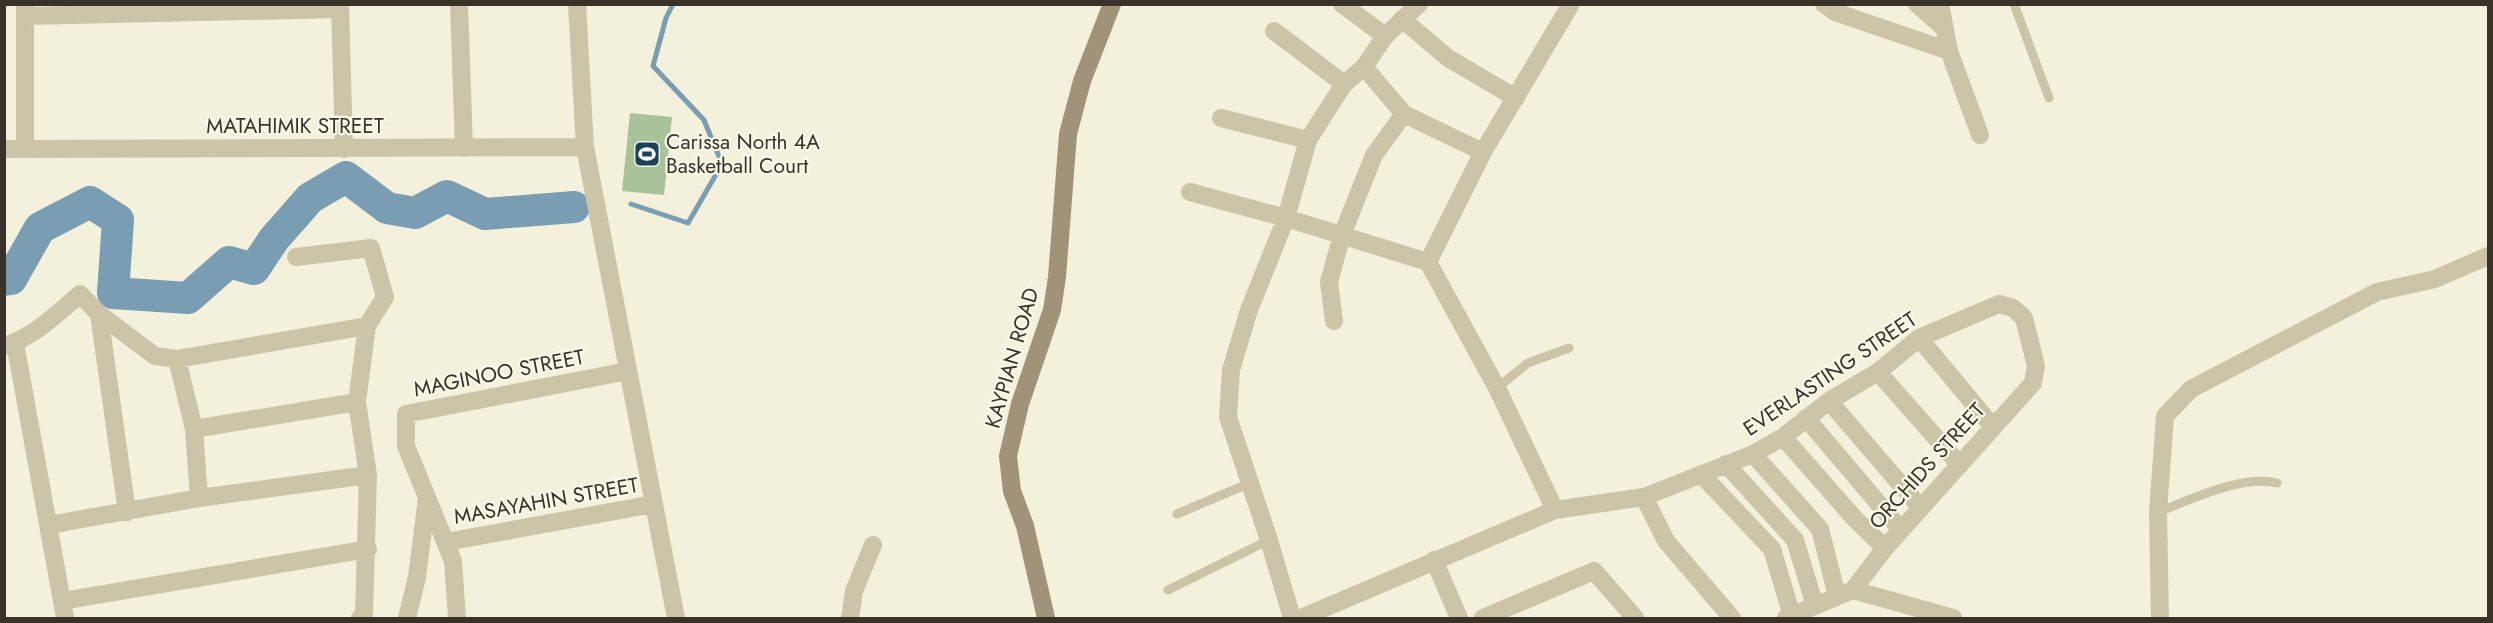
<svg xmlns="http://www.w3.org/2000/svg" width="2493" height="623" viewBox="0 0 2493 623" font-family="Jost,sans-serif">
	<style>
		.green { fill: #a8c39a }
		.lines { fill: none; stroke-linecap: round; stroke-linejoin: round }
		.stream { stroke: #799db2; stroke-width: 5 }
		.river { stroke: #799db2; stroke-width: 32 }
		.lane { stroke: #ccc4a6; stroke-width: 9 }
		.street { stroke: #ccc4a6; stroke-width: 18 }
		.secondary { stroke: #a09378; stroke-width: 18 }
		.labels { text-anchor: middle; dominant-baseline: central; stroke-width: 4.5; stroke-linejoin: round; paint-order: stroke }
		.street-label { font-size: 21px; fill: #383228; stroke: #faf8e8 }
		.poi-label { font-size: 21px; fill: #383228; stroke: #faf8e8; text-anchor: start }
	</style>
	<rect width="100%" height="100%" fill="#f3f0db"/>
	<path class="green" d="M630 113 672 117 664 195 622 191Z"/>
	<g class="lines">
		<path class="stream" d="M631 204 688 223 722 164 704 120 653 66 666 18 673 4"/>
		<path class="river" d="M4 280 11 279 40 228 90 202 118 220 113 293 188 298 229 262 254 269 274 239 310 198 346 177 387 208 415 213 447 196 485 214 574 207"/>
		<path class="lane" d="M2014 4 2049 98
			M1497 388 1528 363 1569 348
			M2158 512C2190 500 2243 474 2277 483
			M1177 514 1250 483
			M1168 590 1269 540"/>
		<path class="street" d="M340 4 344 149
			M459 4 464 148
			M577 4 585 147 676 618
			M1342 4 1385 36
			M1824 4 1835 12 1949 51
			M1917 4 1944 28
			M1940 4 1949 51 1980 135
			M25 16 340 9
			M1402 19 1448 58 1516 98
			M1274 31 1344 84
			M1364 67 1404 114 1483 152
			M1221 118 1308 140
			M4 149 585 147
			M25 149V4
			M1190 192 1286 218 1428 262
			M296 257 371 248 385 297 367 326 357 402 368 475 364 614 360 618
			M99 314 127 512
			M1334 321 1329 282 1342 235 1374 155 1404 114
			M1919 338 1993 427
			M15 343 65 618
			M4 346C34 337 58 313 80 294L99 314 155 356 177 359 367 326
			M177 359 194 429 199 498
			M1878 372 1960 465
			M1829 401 1921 508
			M1806 418 1901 530
			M194 429 357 402
			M1783 437 1855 519 1885 548
			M1753 454 1820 529 1837 596
			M1726 464 1795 540 1815 606
			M1701 474 1772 549 1792 616
			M1644 497 1666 541 1732 618
			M1555 510 1497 388 1428 262 1483 152 1571 4
			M49 525 199 498 368 475
			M446 542 654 504
			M1434 560 1459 618
			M1853 590 1953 618
			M62 601 368 549
			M407 618 417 577 427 498
			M457 618 453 561 406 446V414L628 371
			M850 618 854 591 873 545
			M1292 618 1269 540 1228 417 1231 370 1249 310 1286 218 1308 140 1344 84 1364 67 1385 36 1419 4
			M1301 618 1555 510 1644 497 1753 454 1783 437 1829 401 1878 372 1919 338 1999 304 2013 308 2024 318 2036 366 2033 383 1885 548 1853 590 1786 618
			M1483 618 1594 571 1635 618
			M2160 618 2158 512 2165 416 2191 389 2377 292 2435 279 2488 256"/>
		<path class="secondary" d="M1046 618 1025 526 1012 491 1008 456 1020 404 1052 310 1057 277 1068 134 1082 81 1112 4"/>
	</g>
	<defs>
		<symbol id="stadium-square" viewBox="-11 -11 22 22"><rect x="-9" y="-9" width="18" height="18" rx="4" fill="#1b425b" stroke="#faf8e8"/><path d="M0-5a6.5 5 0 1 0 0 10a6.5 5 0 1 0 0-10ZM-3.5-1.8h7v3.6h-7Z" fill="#fff"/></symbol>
	</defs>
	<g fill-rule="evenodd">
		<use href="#stadium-square" x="632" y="139" width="30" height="30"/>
	</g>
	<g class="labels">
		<g class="street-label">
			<text x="295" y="126">MATAHIMIK STREET</text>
			<text transform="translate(1012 358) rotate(-74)">KAYPIAN ROAD</text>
			<text transform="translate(499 373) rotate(-11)">MAGINOO STREET</text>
			<text transform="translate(1830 374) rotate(-34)">EVERLASTING STREET</text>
			<text transform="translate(1927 466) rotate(-48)">ORCHIDS STREET</text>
			<text transform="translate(546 501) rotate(-10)">MASAYAHIN STREET</text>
		</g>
		<g class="poi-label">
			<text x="666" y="142">Carissa North 4A<tspan x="666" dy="24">Basketball Court</tspan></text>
		</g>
	</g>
	<rect width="2493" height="623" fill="none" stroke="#383228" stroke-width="12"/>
</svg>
